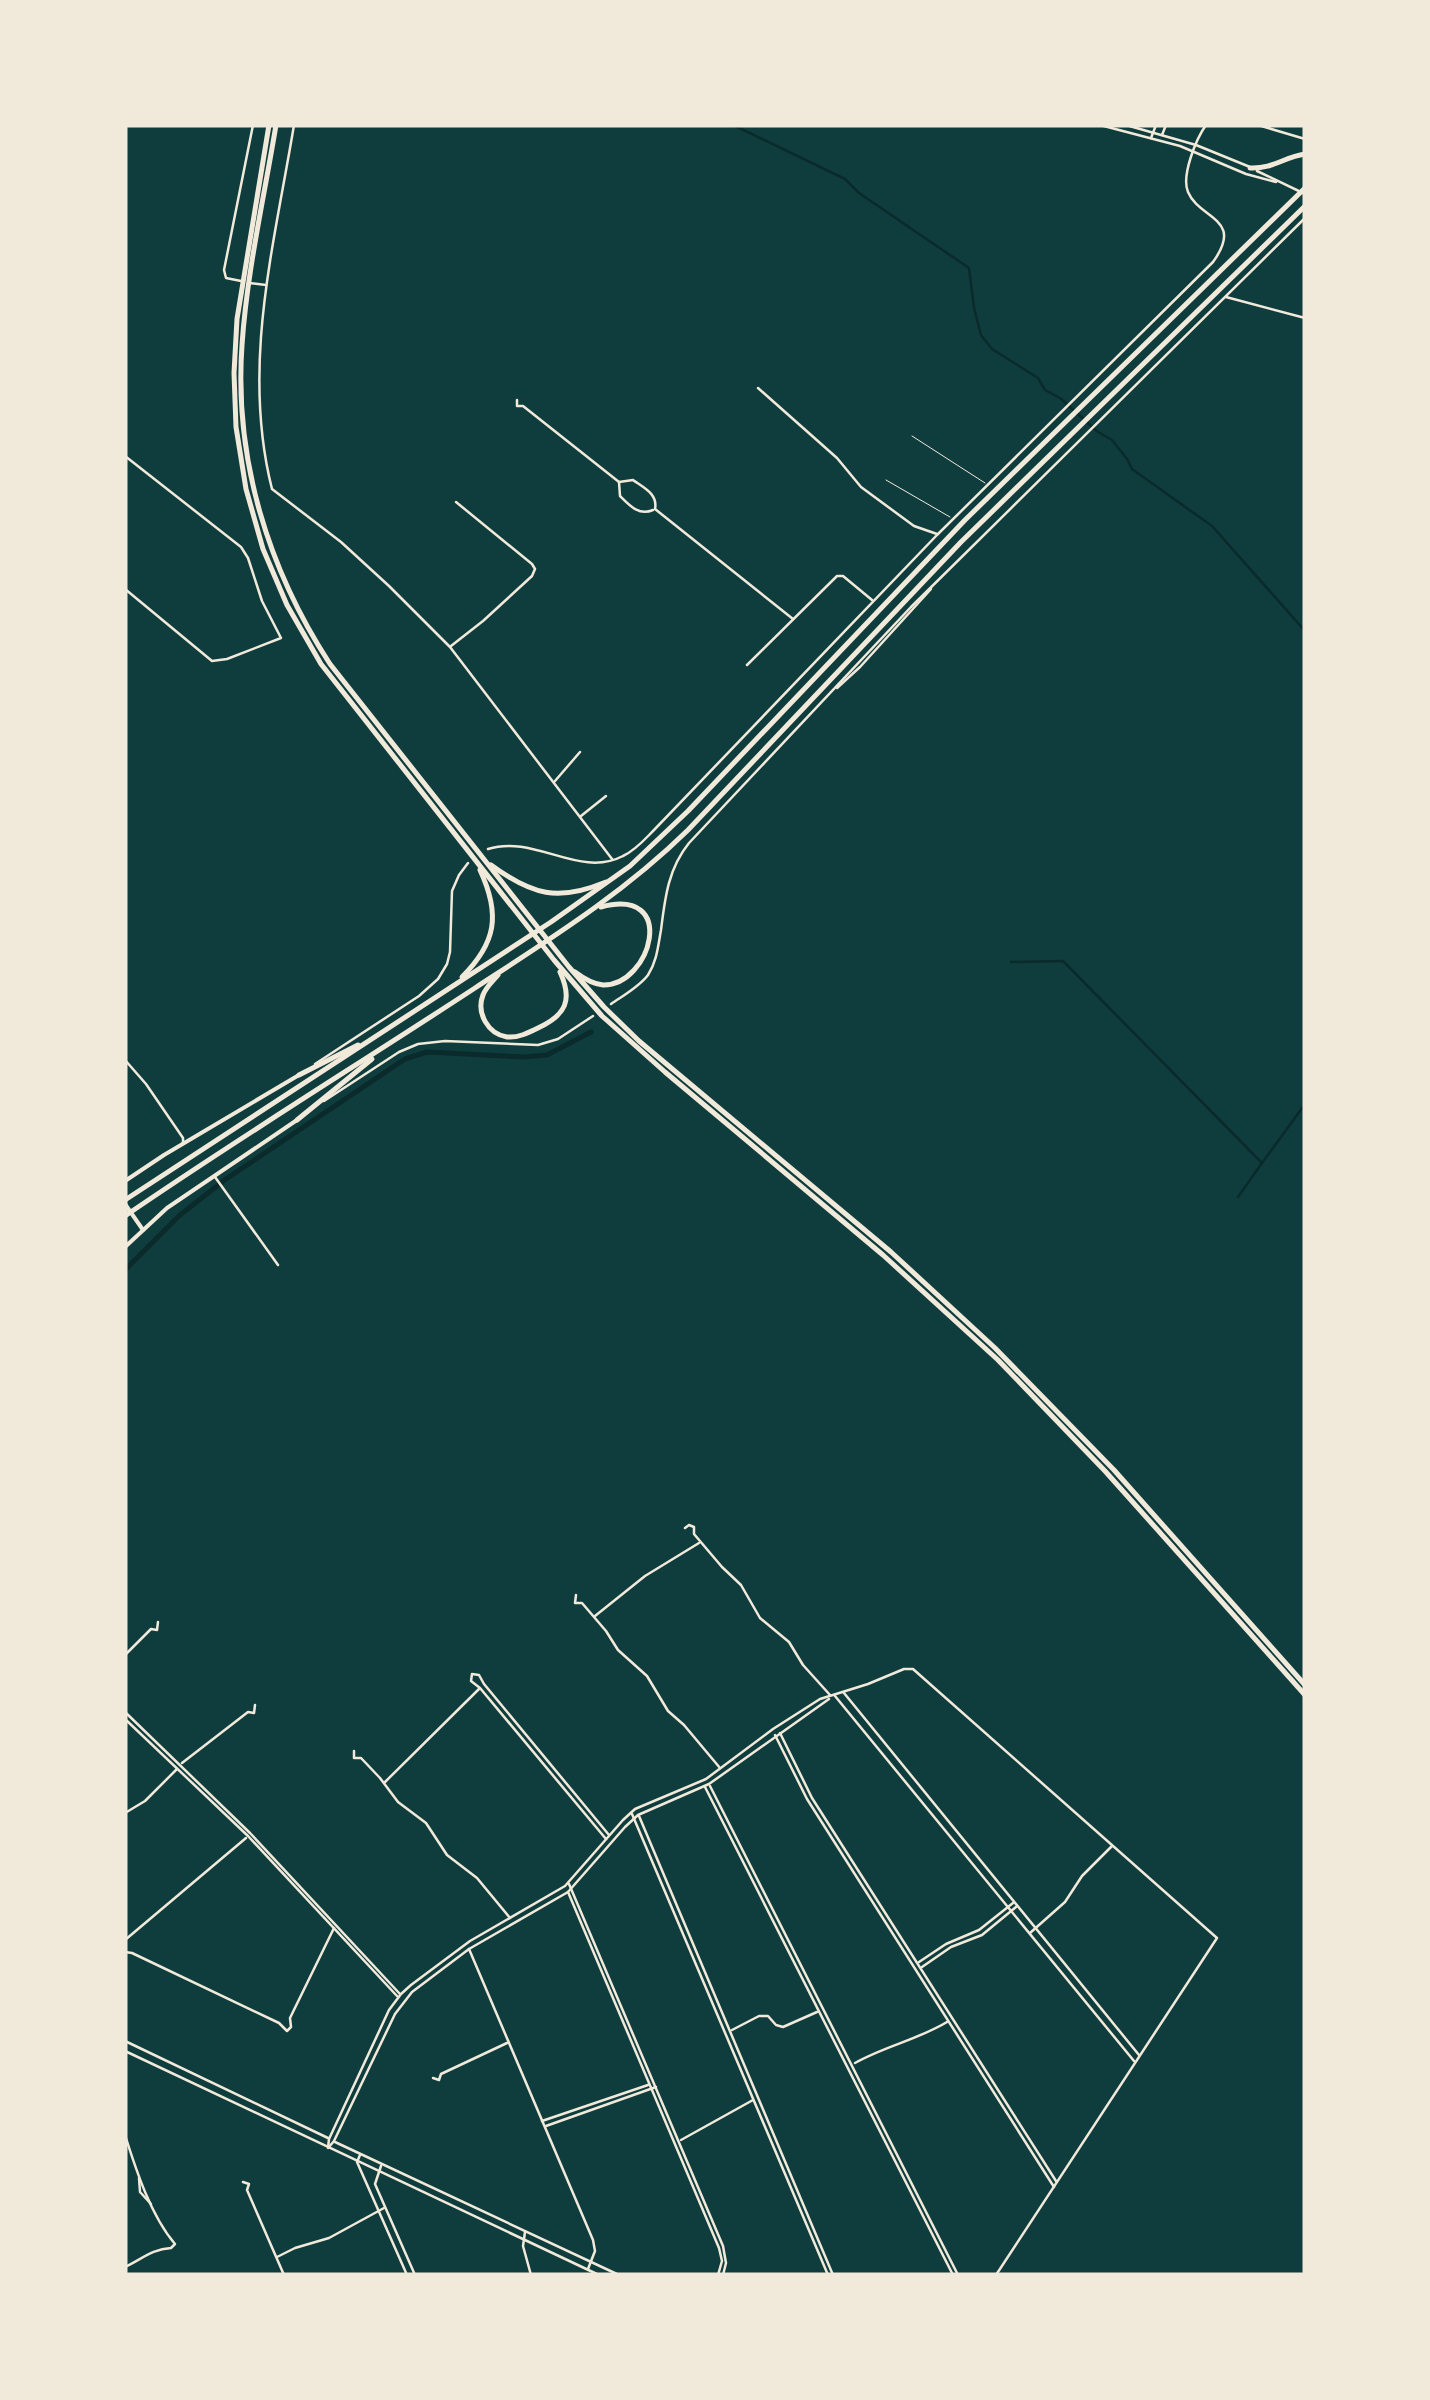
<svg xmlns="http://www.w3.org/2000/svg" width="1430" height="2400" font-family="'Golos Text',sans-serif">
<style>
.lines{fill:none;stroke-linecap:round;stroke-linejoin:round}
.stream{stroke:#0a2a2b;stroke-width:2.5}
.canal{stroke:#0a2a2b;stroke-width:5}
.service{stroke:#f1e9da;stroke-width:1}
.minor{stroke:#f1e9da;stroke-width:2.5}
.tertiary{stroke:#f1e9da;stroke-width:2.5}
.secondary{stroke:#f1e9da;stroke-width:4}
.motorway{stroke:#f1e9da;stroke-width:5}
</style>
<rect width="100%" height="100%" fill="#0f3d3e"/>
<g class="lines">
<g class="stream">
<path d="M733 125 845 179 859 193 969 268 974 308 981 335 992 349 1038 378 1045 390 1060 398 1098 432 1112 440 1127 459 1132 469 1212 526 1305 631"/>
<path d="M1011 962 1063 961 1262 1163 1238 1197"/>
<path d="M1262 1163 1305 1104"/>
</g>
<path class="canal" d="M125 1270 180 1215 226 1179 405 1059 427 1052 524 1057 547 1055 591 1032"/>
<g class="service">
<path d="M912 436 985 483"/>
<path d="M886 480 950 517"/>
</g>
<g class="minor">
<path d="M294 125C274 246 241 366 272 489L341 542 389 586 450 647 612 859"/>
<path d="M1162 135 1166 125"/>
<path d="M1151 138 1156 125"/>
<path d="M241 281 226 278 224 270 253 125"/>
<path d="M249 283 266 285"/>
<path d="M1226 297 1305 318"/>
<path d="M758 388 837 458 861 487 914 526 937 534"/>
<path d="M517 400V406H523L619 482 620 496C630 506 639 516 653 510"/>
<path d="M125 456 241 547 248 558 262 601 281 638 227 659 212 661 125 589"/>
<path d="M619 482 633 480C644 488 658 494 655 509L793 619"/>
<path d="M451 646 483 621 532 576 535 569 532 564 456 502"/>
<path d="M747 665 837 576H843L872 600"/>
<path d="M555 781 580 752"/>
<path d="M581 816 606 796"/>
<path d="M125 1060 146 1084 183 1138V1143"/>
<path d="M215 1177 278 1265"/>
<path d="M685 1528 689 1525 694 1527V1534L722 1567 741 1585 760 1618 789 1642 803 1665 830 1695"/>
<path d="M576 1595 575 1603H582L606 1631 618 1650 647 1676 668 1711 684 1725 720 1768"/>
<path d="M595 1616 645 1576 699 1543"/>
<path d="M125 1655 151 1629 157 1630 158 1622"/>
<path d="M844 1693 1139 2055"/>
<path d="M835 1696 1134 2061"/>
<path d="M125 1712 250 1833 400 1994"/>
<path d="M125 1719 248 1836 397 1996"/>
<path d="M780 1733 812 1798 1056 2181"/>
<path d="M775 1735 807 1799 1054 2187"/>
<path d="M354 1751V1758H361L380 1778 398 1802 426 1823 447 1855 477 1878 510 1918"/>
<path d="M182 1763 248 1712 254 1713 255 1705"/>
<path d="M385 1782 479 1689"/>
<path d="M710 1786 958 2275"/>
<path d="M705 1787 953 2275"/>
<path d="M125 1813 145 1801 177 1769"/>
<path d="M632 1814 828 2275"/>
<path d="M639 1816 833 2275"/>
<path d="M606 1839 480 1688 471 1681 472 1674 479 1675 484 1684 609 1835"/>
<path d="M569 1884 723 2246 726 2263 723 2275"/>
<path d="M568 1892 719 2248 722 2261 718 2275"/>
<path d="M1030 1933 1065 1902 1082 1876 1112 1846"/>
<path d="M125 1940 246 1838"/>
<path d="M469 1949 593 2240 595 2251 588 2269"/>
<path d="M125 1952 132 1953 279 2023 287 2031 291 2027 290 2018 334 1928"/>
<path d="M919 1962 946 1944 979 1930 1013 1903"/>
<path d="M922 1967 951 1947 982 1935 1016 1907"/>
<path d="M732 2030 759 2016H768L776 2025 783 2027 817 2012"/>
<path d="M125 2041 328 2138"/>
<path d="M125 2051 599 2275"/>
<path d="M855 2063C885 2046 917 2040 947 2022"/>
<path d="M433 2078 439 2080 441 2074 507 2043"/>
<path d="M542 2121 648 2085"/>
<path d="M546 2126 656 2087"/>
<path d="M125 2135C136 2170 151 2216 175 2244L171 2248C152 2249 142 2259 125 2267"/>
<path d="M681 2140 753 2100"/>
<path d="M335 2142 619 2275"/>
<path d="M329 2147 334 2141 395 2014 412 1992 469 1949 568 1892 625 1827 638 1815 709 1784 829 1699"/>
<path d="M328 2148 329 2139 389 2010 401 1994 411 1985 470 1941 565 1886 623 1820 635 1809 706 1779 773 1729 820 1699 868 1684 904 1669H913L1217 1938 996 2275"/>
<path d="M360 2155 357 2162 407 2275"/>
<path d="M381 2166 375 2184 415 2275"/>
<path d="M139 2178 140 2192 151 2204"/>
<path d="M243 2182 249 2184 247 2190 284 2275"/>
<path d="M525 2232 523 2246 531 2275"/>
<path d="M277 2257 295 2248 329 2238 384 2208"/>
</g>
<g class="tertiary">
<path d="M1100 125 1180 146 1246 174 1276 182"/>
<path d="M1126 125 1196 145 1250 167"/>
<path d="M1258 125 1305 139"/>
<path d="M1257 171 1305 194"/>
<path d="M837 688 860 667 931 589"/>
<path d="M488 849C535 834 579 879 623 856 636 850 645 839 654 830L937 535 1213 262C1245 218 1199 219 1188 192 1181 176 1196 139 1206 125"/>
<path d="M611 1004C624 995 639 987 648 975 657 961 658 946 661 930 665 898 668 869 689 843L911 607 1305 218"/>
<path d="M315 1064 419 996 438 979 447 964 450 952 452 891 459 875 468 863"/>
<path d="M324 1101 399 1052 418 1044 445 1041 538 1045 558 1039 593 1016"/>
</g>
<g class="secondary">
<path d="M125 1181 164 1155 299 1075"/>
<path d="M125 1204 143 1230"/>
<path d="M125 1247 167 1208 297 1120"/>
</g>
<g class="motorway">
<path d="M269 125 237 319 234 373 236 427 246 489 263 549 287 605 321 664 554 960 602 1016 665 1072 883 1255 998 1360 1105 1471 1305 1695"/>
<path d="M276 125C264 198 247 271 242 345 234 459 268 569 330 664L569 967 604 1007 639 1041 891 1252 995 1348 1114 1470 1305 1685"/>
<path d="M1250 168C1273 169 1284 157 1305 154"/>
<path d="M491 865C532 895 558 902 606 882"/>
<path d="M575 972C583 978 592 984 603 985 651 986 679 886 601 907"/>
<path d="M498 975C493 981 486 987 483 995 476 1013 488 1034 507 1037 518 1038 528 1033 538 1028 566 1015 573 1000 560 972"/>
<path d="M462 977C496 943 501 915 480 870"/>
<path d="M299 1075 358 1045"/>
<path d="M297 1120 372 1059"/>
<path d="M125 1200 551 922 630 866 688 811 965 520 1305 188"/>
<path d="M125 1216C240 1137 359 1064 475 988 550 939 624 893 688 830L961 542 1305 206"/>
</g>
</g>
<rect width="1430" height="2400" fill="none" stroke="#f1e9da" stroke-width="255"/>
</svg>
